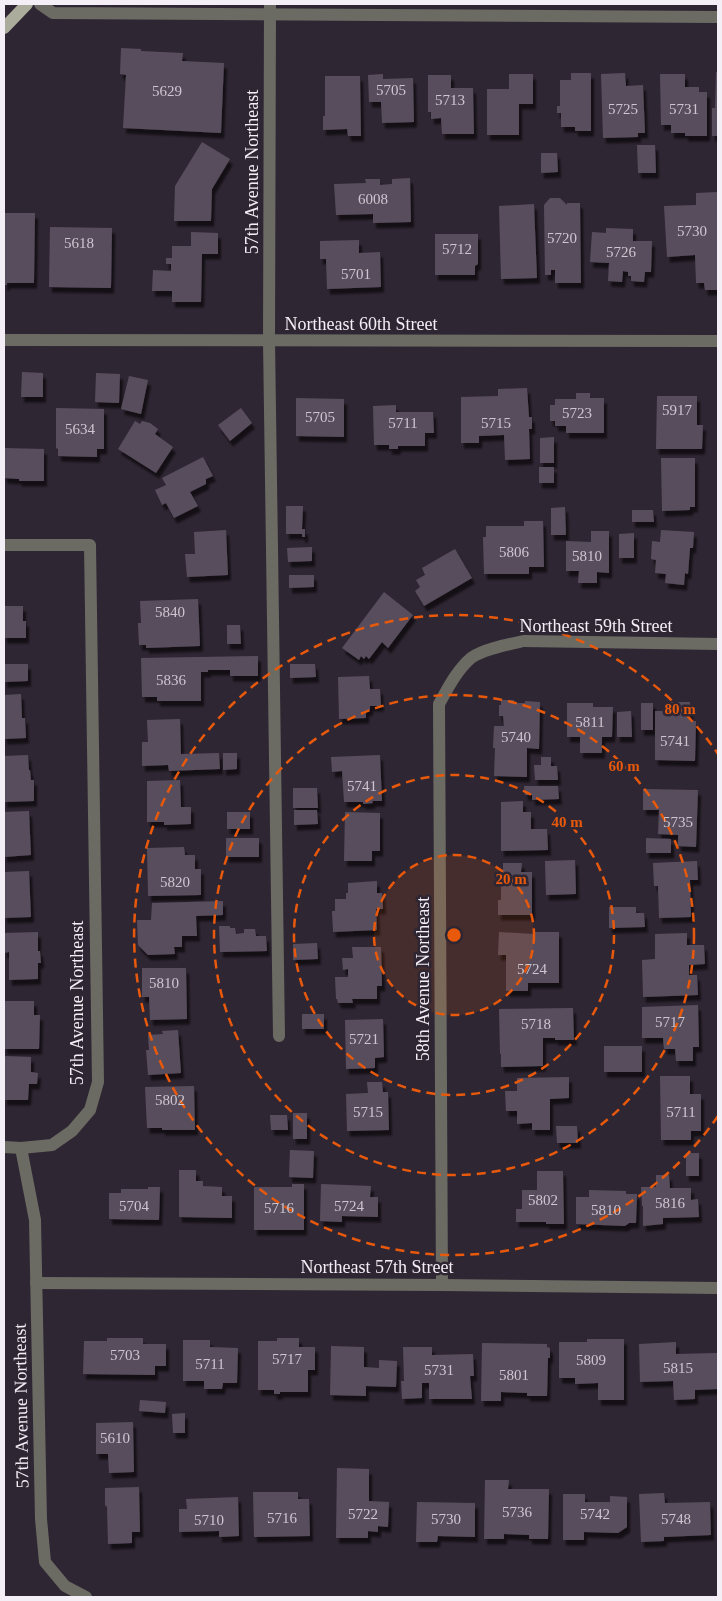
<svg xmlns="http://www.w3.org/2000/svg" width="722" height="1601" font-family="'Times New Roman',serif">
<style>
.building{fill:#584e5c;filter:url(#shadow)}
.lines{fill:none;stroke-linecap:round;stroke-linejoin:round}
.minor{stroke:#6b6b64;stroke-width:12}
.major{stroke:#acac9d;stroke-width:12}
.ring{fill:none;stroke:#e8590c;stroke-width:2.5;stroke-dasharray:9 6}
.labels{text-anchor:middle;dominant-baseline:central;stroke-width:5;stroke-linejoin:round;paint-order:stroke}
.number-label{font-size:15px;fill:#cdc6d0}
.street-label{font-size:18px;fill:#f4eef6;stroke:#2f2633}
.centre{fill:#e8590c;stroke:#2f2633;stroke-width:2.5}
.ring-label{font-size:15px;text-anchor:middle;font-weight:bold;fill:#e8590c;stroke:#2f2633;stroke-width:5;stroke-linejoin:round;paint-order:stroke}
</style>
<defs>
<filter id="shadow"><feDropShadow dx="3" dy="5.5" stdDeviation="1" flood-color="#0009"/></filter>
</defs>
<rect width="100%" height="100%" fill="#2f2633"/>
<g class="building">
<path d="M121 48 141 49V51L183 53 182 61 224 63 221 133 123 128 126 75 120 74Z"/>
<path d="M716 72H718V136H712V108H715Z"/>
<path d="M571 73H591V131H575V127H561V113H557V106H560V80H571Z"/>
<path d="M625 73 626 86 643 85 645 133H638V137L603 138 601 74Z"/>
<path d="M383 74V79L413 78 414 122 382 123 381 102H369L368 75Z"/>
<path d="M509 74H533V104H519V135H487V89H509Z"/>
<path d="M660 74H685V87H699V92H707V136H685V133H671V125H661Z"/>
<path d="M428 75H451V88H473L474 134H442L441 118 431 119V112H428Z"/>
<path d="M325 76H360L361 136H348L347 129 323 130V116H325Z"/>
<path d="M202 142 230 159 212 189 211 221H174L175 186Z"/>
<path d="M637 145H655L656 173H638Z"/>
<path d="M541 153H557L558 172 541 173Z"/>
<path d="M410 178 411 222 373 223V214L336 215 334 184 366 183 365 179H380V185L392 184V179Z"/>
<path d="M718 192V283H717V290H705L704 283H696L695 255 667 257 664 206 696 205V193Z"/>
<path d="M550 198H560L567 205V203H580L581 283H555V270H551V275H545L544 205Z"/>
<path d="M534 204 537 278 501 279 499 206Z"/>
<path d="M4 213H35L34 283H7V285H4Z"/>
<path d="M50 227 112 228 111 288 49 287Z"/>
<path d="M606 228 633 229V241H652L651 272H645L644 282 631 281V276H628V272L623 271 622 282 608 281 609 263 590 262 592 232 606 233Z"/>
<path d="M191 232 218 233V254H202L201 302H172V291H152L153 270 171 271V264H166V258H172V246H191Z"/>
<path d="M435 234H478V264L475 266V275H435Z"/>
<path d="M359 240V253L380 252 381 287 327 289 326 259H320V241Z"/>
<path d="M22 372 43 373V397H21Z"/>
<path d="M96 373 120 374 119 403 95 402Z"/>
<path d="M129 376 148 380 141 414 121 409Z"/>
<path d="M527 388 529 417H532V429H529L530 459 505 460 504 435 479 436V443H461V397L498 396V389Z"/>
<path d="M576 393H590V398H604V433H566V426H555V421H550V405H555V399H576Z"/>
<path d="M657 396H697V425H703L702 449H656Z"/>
<path d="M296 398 344 399V437L296 436Z"/>
<path d="M396 405V412H433L434 433H425V446H398V449H389V445H374L373 406Z"/>
<path d="M56 408 104 409V449H97V457L58 456V449L56 448Z"/>
<path d="M241 408 252 423 230 441 218 425Z"/>
<path d="M135 421 140 424 142 421 150 423 158 429 155 434 173 447 156 473 118 449Z"/>
<path d="M554 437V463H540V438Z"/>
<path d="M4 448 44 449V481H19V479L4 478Z"/>
<path d="M203 457 213 476 206 479V484L190 492 198 506 174 518 166 503 162 505 155 490 166 485 162 478Z"/>
<path d="M661 458H695V507H690V510L662 511Z"/>
<rect x="539" y="467" width="15" height="16"/>
<path d="M286 506H303L302 529H305V537H302V534H286Z"/>
<path d="M565 507 566 535H551V508Z"/>
<path d="M632 510H653L654 522H632Z"/>
<path d="M524 521H543L544 567H529V574H484L483 537H486V526H524Z"/>
<path d="M226 530 228 575 187 577 185 554H195L194 532Z"/>
<path d="M661 530 694 532 693 548H690L688 574 685 573 684 585 665 583 666 574 655 573 656 560 651 559 652 541 660 542Z"/>
<path d="M591 531H609V573L597 572V583H578L579 571H566V541L591 542Z"/>
<path d="M634 533V558H619V534Z"/>
<path d="M312 547V561L288 562 287 548Z"/>
<path d="M455 549 472 578 424 606 415 591 420 587 416 580 425 575 422 568Z"/>
<path d="M289 575H314V587L289 588Z"/>
<path d="M384 592 413 615 388 648 382 642 369 659 366 656 364 659 361 656 359 660 342 648Z"/>
<path d="M198 599 200 646 146 648V645H139L138 623H141L140 601Z"/>
<path d="M4 606H23V621H26V638H4Z"/>
<path d="M227 625H240L241 644H227Z"/>
<path d="M258 656V676H230V670H208V672H201V701H157V697H142L141 658Z"/>
<path d="M4 664H28V681L4 682Z"/>
<path d="M290 664H315L316 677 290 678Z"/>
<path d="M369 676 370 689H380L381 706H370V710L366 711V718L339 719 338 677Z"/>
<path d="M21 694 22 718H25L26 738 4 739V695Z"/>
<path d="M501 700H514V703H525V701L540 702 539 749 527 748V777L494 776 495 748H493L494 726H504L503 716H499V705H501Z"/>
<path d="M668 702H690V721H696L695 761 655 760V711H668Z"/>
<path d="M567 703H593V707H613L612 737H602V753H580V737H567Z"/>
<rect x="641" y="703" width="12" height="27"/>
<path d="M631 711 632 737H617V712Z"/>
<path d="M180 719 181 754 219 753 220 769 169 771 168 765 142 766V742H148L147 720Z"/>
<path d="M223 753H237V769L223 770Z"/>
<path d="M28 755 29 770H30L31 780H34V801L4 802V756Z"/>
<path d="M380 755 382 801H372L373 803 363 804V802H344L342 771 332 772 331 757Z"/>
<path d="M541 757H551V766H557L558 780H535L534 765H541Z"/>
<path d="M180 780 181 807H191V824L164 825V822H147V781Z"/>
<path d="M524 786H558L559 799 532 800V795H525Z"/>
<path d="M293 788H317L318 808H293Z"/>
<path d="M643 789 698 790 696 847 678 846V835L658 834 659 810H643Z"/>
<path d="M523 801V812H531V829H547L548 850 501 851V802Z"/>
<path d="M294 810H317L318 824 294 825Z"/>
<path d="M29 811 31 855 4 857V812Z"/>
<rect x="227" y="812" width="23" height="17"/>
<path d="M345 812 380 813V851H372V861H344Z"/>
<rect x="226" y="838" width="33" height="19"/>
<path d="M646 838 671 839V853H646Z"/>
<path d="M184 847 185 855H195V869H201V895L148 896 147 848Z"/>
<path d="M575 860 576 894 546 895 545 861Z"/>
<path d="M697 861 698 880H690L691 917 659 918 658 886H654L653 863Z"/>
<path d="M503 863H522L521 872H532V915H498V900H501V877H503Z"/>
<path d="M29 871 31 917 4 918V872Z"/>
<path d="M377 881V893H382L383 909H376L377 930 333 932 332 911H335V899H346V893H348V883Z"/>
<path d="M223 901V915L196 916 197 936H182V947H174L175 954 148 955 138 945 137 920H151L152 903Z"/>
<path d="M609 907H636V913H644L645 927 609 928Z"/>
<path d="M219 926H230V928H235L236 934 244 933V929H255L256 936H266L267 951 220 952Z"/>
<path d="M38 932V951H40L41 963H38V979L9 980V952L4 953V933Z"/>
<path d="M499 932 534 934V932H559V983H528V991H506V955H498Z"/>
<path d="M687 933V945H704L705 964 689 965V975H697L698 995 643 997 642 960 655 959V934Z"/>
<path d="M317 943 318 959 293 960V944Z"/>
<path d="M352 947H381L382 986H377V999H352L353 1003H338L337 999H336L335 977H348V969L343 970 342 958H353Z"/>
<path d="M142 968H186L187 1019 150 1020 149 997H142Z"/>
<path d="M5 1001H34V1015H40L39 1049H4Z"/>
<path d="M698 1005 699 1047H693V1061H676L675 1049H664L663 1038H642V1007Z"/>
<path d="M573 1008 574 1040H555V1038H543V1066L501 1067V1054H500L499 1009Z"/>
<rect x="302" y="1014" width="22" height="15"/>
<path d="M383 1019 384 1057 375 1058V1068L346 1069 345 1020Z"/>
<path d="M178 1030 181 1073 148 1075 146 1050H149L148 1035 163 1034 162 1031Z"/>
<rect x="604" y="1046" width="38" height="26"/>
<path d="M4 1056 31 1057V1072L38 1073 37 1084H29L28 1100H4Z"/>
<path d="M660 1076H690V1094H701V1131H691V1140H661Z"/>
<path d="M569 1077V1098L550 1099V1130H532V1123L517 1124V1111H506L505 1091H517V1078Z"/>
<path d="M367 1082H382L383 1092H388L389 1130 347 1131 346 1094 368 1093Z"/>
<path d="M194 1086 195 1130H162V1128H147L145 1087Z"/>
<rect x="293" y="1113" width="14" height="26"/>
<path d="M270 1115H287L288 1130H271Z"/>
<path d="M556 1126H577L578 1143H557Z"/>
<path d="M290 1150 314 1151 313 1178 289 1177Z"/>
<rect x="686" y="1153" width="13" height="23"/>
<path d="M179 1170H196V1181H203V1186L222 1187V1196H232V1218L179 1217Z"/>
<path d="M537 1171H563L564 1224H546V1222H516V1209H522V1190H537Z"/>
<path d="M656 1175H669L670 1188H691V1200L698 1199 699 1217 663 1218V1224L643 1226V1206H642L641 1187H656Z"/>
<path d="M292 1184H304V1230H254V1187H292Z"/>
<path d="M321 1184 371 1186 370 1197H378V1217L342 1216V1222L320 1221Z"/>
<path d="M148 1187H160L159 1220 109 1219V1193H121V1189H148Z"/>
<path d="M589 1190 626 1191V1194H637L636 1223H629L625 1226 576 1224V1197H589Z"/>
<path d="M107 1338H143V1344H166V1366H155V1375L83 1374 84 1341H107Z"/>
<path d="M277 1338H299V1347H315V1370H308V1392H280V1394H274V1390H258V1341H277Z"/>
<path d="M587 1339H624V1400H598V1383L575 1384V1378H559V1342H587Z"/>
<path d="M183 1340H210V1347L238 1348 237 1383H223L222 1389H204V1381H183Z"/>
<path d="M676 1342V1354L717 1353 718 1389 695 1390V1399L674 1400 673 1381 640 1382 639 1344Z"/>
<path d="M482 1343 547 1344V1347L550 1348V1358H548L547 1396H527V1393L501 1392V1401H481Z"/>
<path d="M331 1346 364 1347V1367L379 1368V1360L397 1361 396 1387 366 1386V1396L330 1395Z"/>
<path d="M403 1347H432V1355L473 1354 474 1376H470L472 1399H429V1383H422V1398L402 1399 401 1381H404Z"/>
<path d="M140 1400 166 1402 165 1413 139 1411Z"/>
<path d="M185 1413V1433H173L172 1414Z"/>
<path d="M133 1422 134 1472 109 1473 108 1454H96V1423Z"/>
<path d="M337 1468 369 1469V1501L389 1502 388 1527 378 1526V1532L368 1531V1538H336Z"/>
<path d="M485 1480H509L508 1489H549L548 1539H529V1535L504 1534V1539H484Z"/>
<path d="M139 1487 140 1532H132V1543L108 1544 107 1507 105 1505V1488Z"/>
<path d="M253 1492H298V1499H309L310 1536 254 1537Z"/>
<path d="M664 1493 665 1503 710 1502 711 1535 664 1537V1541L641 1542 639 1494Z"/>
<path d="M563 1494H585V1502H610V1496L627 1497V1527L618 1533 584 1532V1540H563Z"/>
<path d="M238 1497 239 1536 219 1537V1531L179 1532V1509H187L186 1499Z"/>
<path d="M417 1502 475 1503V1537L438 1536 437 1542H416Z"/>
</g>
<g class="lines">
<g class="minor">
<path d="M40 4 53 13 718 17"/>
<path d="M270 4 269 341 279 1036"/>
<path d="M4 340 718 341"/>
<path d="M4 545H90L98 1082 90 1110 72 1131 52 1145 21 1148 4 1147"/>
<path d="M21 1148 35 1220 41 1519 45 1562 65 1586 86 1597"/>
<path d="M36 1283 442 1285 718 1288"/>
<path d="M442 1285 439 704C448 688 457 670 471 658 483 649 510 644 524 641L718 644"/>
</g>
<path class="major" d="M4 28 27 4"/>
</g>
<circle cx="454" cy="935" r="80" fill="#e8590c" fill-opacity=".12"/>
<g class="ring">
<circle cx="454" cy="935" r="80"/>
<circle cx="454" cy="935" r="160"/>
<circle cx="454" cy="935" r="240"/>
<path d="M718 1116A320 320 0 1 1 718 754"/>
</g>
<g class="labels">
<g class="number-label">
<text x="391" y="90">5705</text>
<text x="167" y="91">5629</text>
<text x="450" y="100">5713</text>
<text x="623" y="109">5725</text>
<text x="684" y="109">5731</text>
<text x="373" y="199">6008</text>
<text x="692" y="231">5730</text>
<text x="562" y="238">5720</text>
<text x="79" y="243">5618</text>
<text x="457" y="249">5712</text>
<text x="621" y="252">5726</text>
<text x="356" y="274">5701</text>
<text x="677" y="410">5917</text>
<text x="577" y="413">5723</text>
<text x="320" y="417">5705</text>
<text x="403" y="423">5711</text>
<text x="496" y="423">5715</text>
<text x="80" y="429">5634</text>
<text x="514" y="552">5806</text>
<text x="587" y="556">5810</text>
<text x="170" y="612">5840</text>
<text x="171" y="680">5836</text>
<text x="590" y="722">5811</text>
<text x="516" y="737">5740</text>
<text x="675" y="741">5741</text>
<text x="362" y="786">5741</text>
<text x="678" y="822">5735</text>
<text x="175" y="882">5820</text>
<text x="532" y="969">5724</text>
<text x="164" y="983">5810</text>
<text x="670" y="1022">5717</text>
<text x="536" y="1024">5718</text>
<text x="364" y="1039">5721</text>
<text x="170" y="1100">5802</text>
<text x="368" y="1112">5715</text>
<text x="681" y="1112">5711</text>
<text x="543" y="1200">5802</text>
<text x="670" y="1203">5816</text>
<text x="134" y="1206">5704</text>
<text x="349" y="1206">5724</text>
<text x="279" y="1208">5716</text>
<text x="606" y="1210">5810</text>
<text x="125" y="1355">5703</text>
<text x="287" y="1359">5717</text>
<text x="591" y="1360">5809</text>
<text x="210" y="1364">5711</text>
<text x="678" y="1368">5815</text>
<text x="439" y="1370">5731</text>
<text x="514" y="1375">5801</text>
<text x="115" y="1438">5610</text>
<text x="517" y="1512">5736</text>
<text x="363" y="1514">5722</text>
<text x="595" y="1514">5742</text>
<text x="282" y="1518">5716</text>
<text x="446" y="1519">5730</text>
<text x="676" y="1519">5748</text>
<text x="209" y="1520">5710</text>
</g>
<g class="street-label">
<text transform="translate(252 172) rotate(-90)">57th Avenue Northeast</text>
<text x="361" y="324">Northeast 60th Street</text>
<text x="596" y="626">Northeast 59th Street</text>
<text transform="translate(423 979) rotate(-90)">58th Avenue Northeast</text>
<text transform="translate(77 1003) rotate(-90)">57th Avenue Northeast</text>
<text x="377" y="1267">Northeast 57th Street</text>
<text transform="translate(21 1406) rotate(-91)">57th Avenue Northeast</text>
</g>
</g>
<circle cx="454" cy="935" r="8" class="centre"/>
<g class="ring-label">
<text x="680" y="714">80 m</text>
<text x="624" y="771">60 m</text>
<text x="567" y="827">40 m</text>
<text x="511" y="884">20 m</text>
</g>
<rect width="722" height="1601" fill="none" stroke="#f4eef6" stroke-width="10"/>
</svg>
